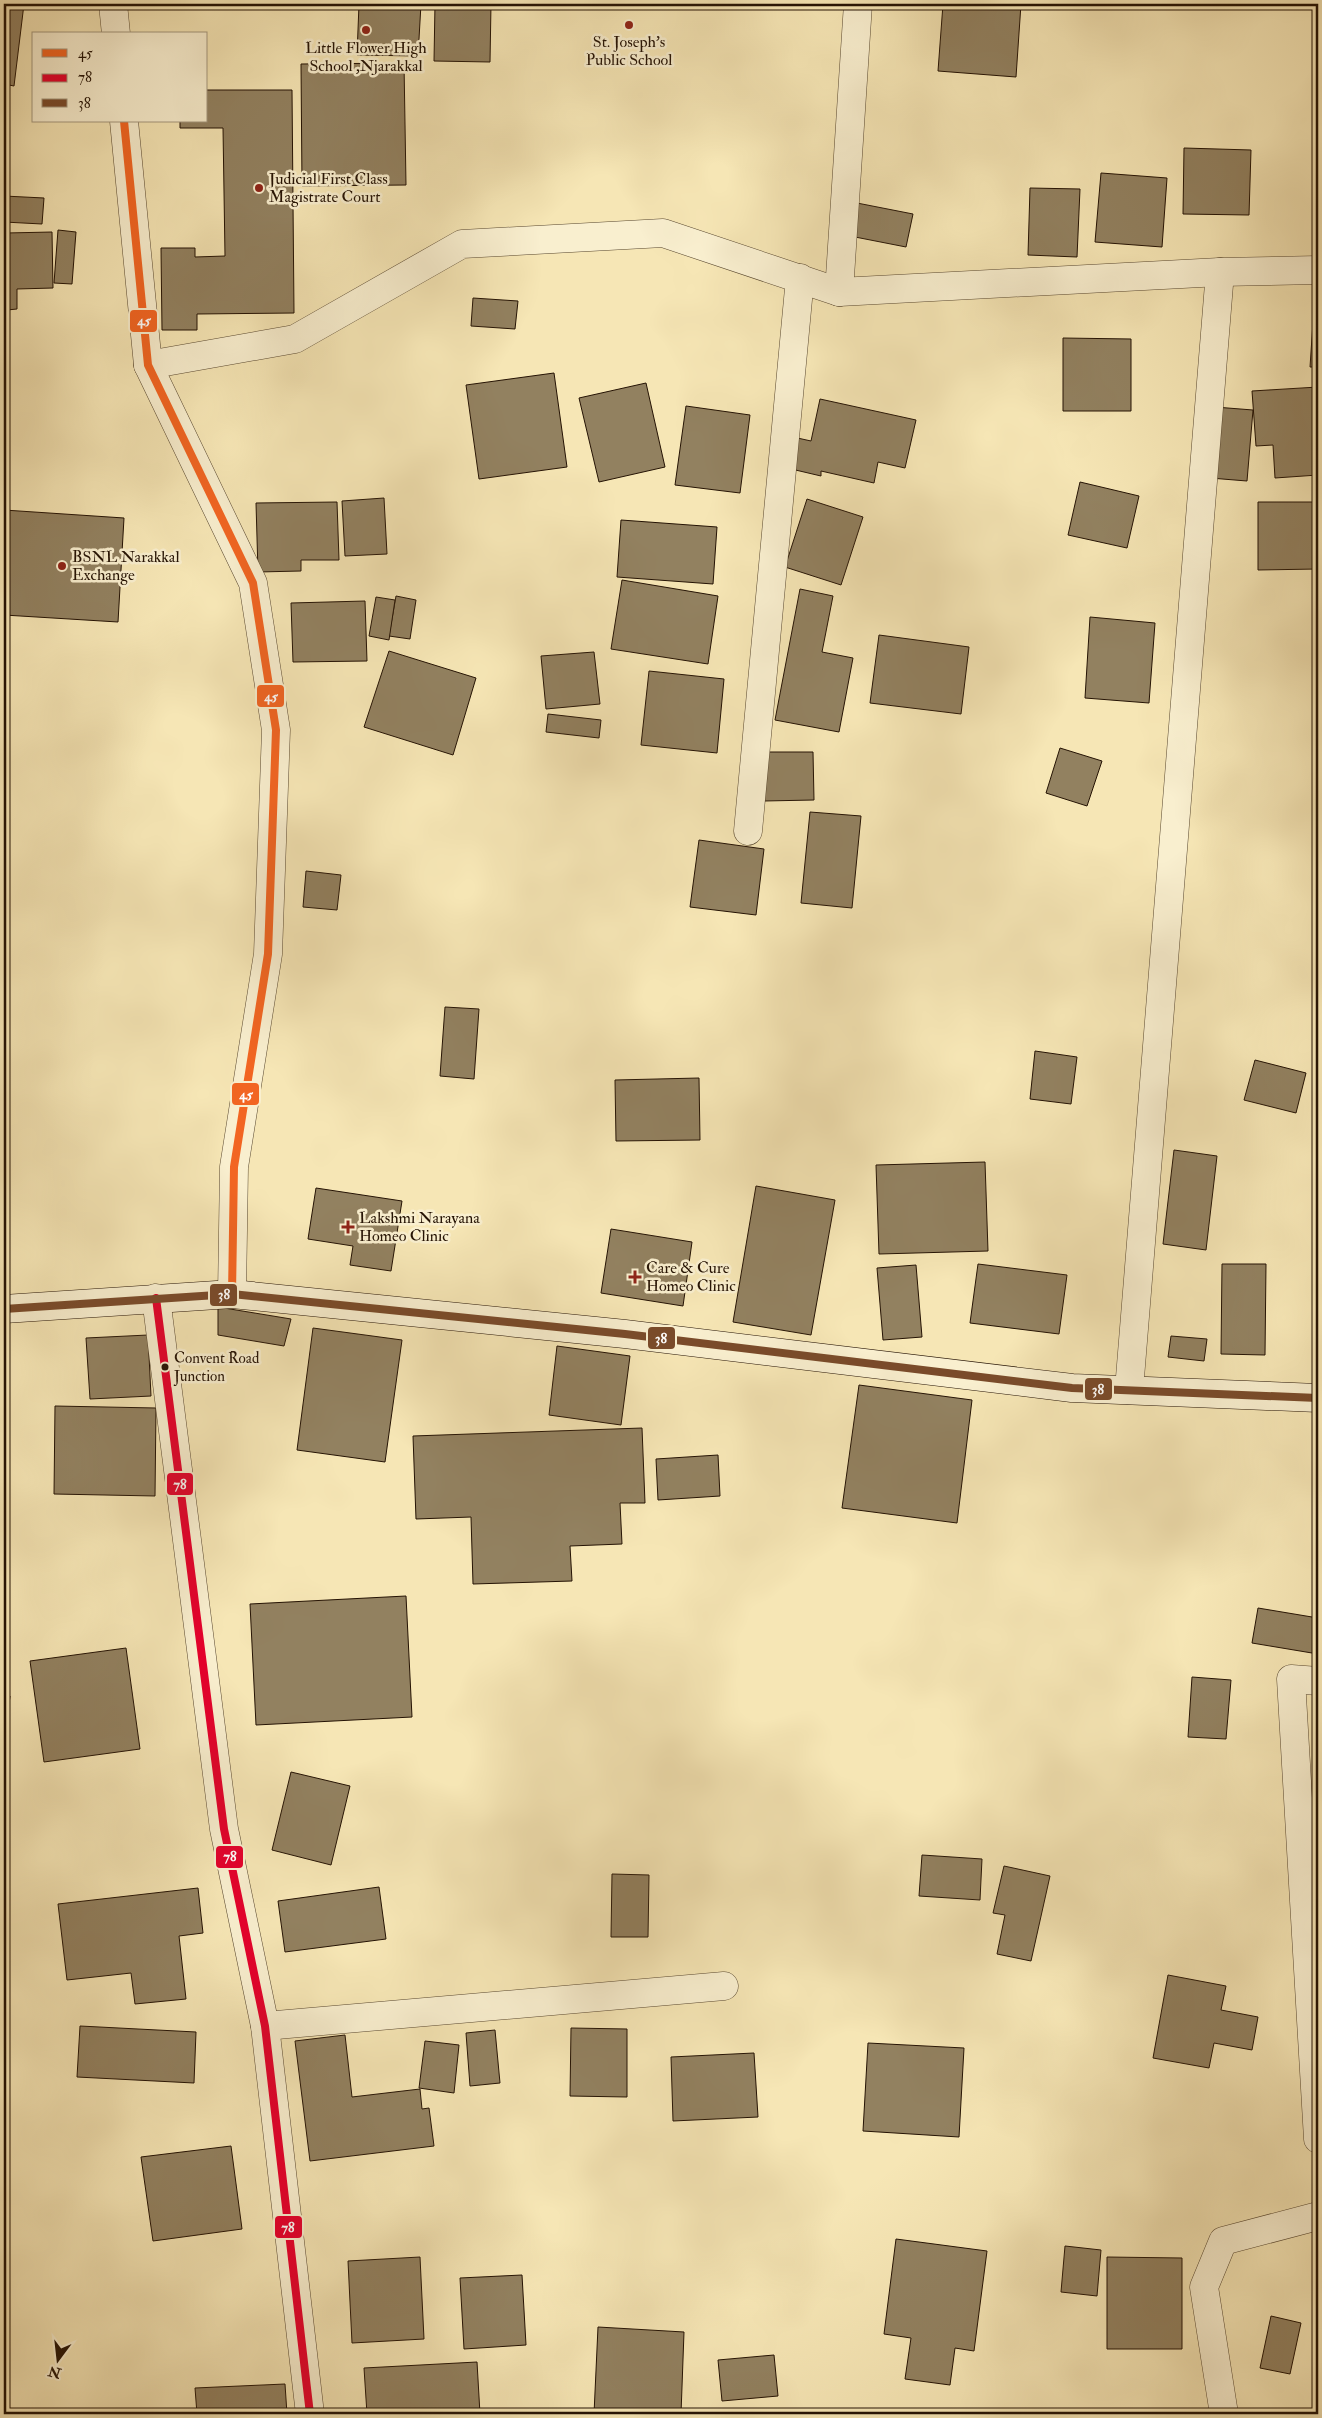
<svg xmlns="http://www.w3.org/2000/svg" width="1322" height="2418" font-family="'IM FELL Double Pica',serif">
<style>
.building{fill:#928160;stroke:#251304}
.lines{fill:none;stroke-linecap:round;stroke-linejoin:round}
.street-casing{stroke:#594830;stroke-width:29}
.secondary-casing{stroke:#251304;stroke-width:29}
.street{stroke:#f9efcf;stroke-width:28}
.secondary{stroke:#f9efcf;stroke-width:28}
.bus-1-casing{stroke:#f9efcf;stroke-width:11}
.bus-2-casing{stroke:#f9efcf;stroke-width:11}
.bus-3-casing{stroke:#f9efcf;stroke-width:11}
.bus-1{stroke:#f26522;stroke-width:8}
.bus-2{stroke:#e4002b;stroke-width:8}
.bus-3{stroke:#7a4b2a;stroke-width:8}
.poi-dot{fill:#8f2418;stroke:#f9efcf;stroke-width:2}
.bus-dot{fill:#251304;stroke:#f9efcf;stroke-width:2}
.labels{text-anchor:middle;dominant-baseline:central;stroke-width:5;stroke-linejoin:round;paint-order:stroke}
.bus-label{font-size:15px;fill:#251304;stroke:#f9efcf;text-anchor:start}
.poi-label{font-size:16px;fill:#251304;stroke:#f9efcf;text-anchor:start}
.line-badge{stroke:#f9efcf;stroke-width:2}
.badge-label{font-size:14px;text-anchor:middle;font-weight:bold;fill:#fff}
</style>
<rect width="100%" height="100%" fill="#f6e6b5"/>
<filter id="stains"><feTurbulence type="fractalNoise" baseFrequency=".004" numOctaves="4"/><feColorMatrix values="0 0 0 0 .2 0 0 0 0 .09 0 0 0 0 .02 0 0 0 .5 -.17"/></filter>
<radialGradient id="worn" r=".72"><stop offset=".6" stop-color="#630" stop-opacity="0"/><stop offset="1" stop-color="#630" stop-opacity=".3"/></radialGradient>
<g class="building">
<path d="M4 4H24L14 86 4 84Z"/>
<path d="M359 4H421L418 56 357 55Z"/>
<path d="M435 4H491L490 62 434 61Z"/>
<path d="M943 4H1021L1016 77 938 71Z"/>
<path d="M404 63 406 185 302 186 301 64Z"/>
<path d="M206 90H292L294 313 197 314V330H162L161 248H195V257L225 256 223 128H180V121H206Z"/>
<path d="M1184 148 1251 150 1249 215 1183 214Z"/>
<path d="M1101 173 1167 178 1162 247 1095 242Z"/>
<path d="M1030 188 1080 189 1077 257 1028 255Z"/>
<path d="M4 196 44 198 42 224 4 222Z"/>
<path d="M857 203 913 214 906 247 850 236Z"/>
<path d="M58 230 76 232 72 284 54 283Z"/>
<path d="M52 232 53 288 17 289V309L7 310 6 233Z"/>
<path d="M473 298 518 301 515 329 471 326Z"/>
<path d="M1314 307H1318V367H1310Z"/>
<path d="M1063 338 1131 339V411H1063Z"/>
<path d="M554 373 567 467 479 479 466 385Z"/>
<path d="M646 383 665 467 599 482 579 398Z"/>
<path d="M1318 387V475L1275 478 1273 445 1256 446 1252 391Z"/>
<path d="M820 399 916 420 905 468 878 462 874 483 821 471V476L787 468 793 437 811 441Z"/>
<path d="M686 406 750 415 740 493 675 485Z"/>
<path d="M1215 407 1253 410 1247 481 1210 478Z"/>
<path d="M1080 482 1139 496 1127 548 1068 535Z"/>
<path d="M384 498 387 554 345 556 342 501Z"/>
<path d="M807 499 863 517 841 585 785 567Z"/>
<path d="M337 502 339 560H301V571L258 572 256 503Z"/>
<path d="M1258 502H1318V569L1258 570Z"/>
<path d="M4 510 124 518 118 622 4 615Z"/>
<path d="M621 520 717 527 713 584 617 577Z"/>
<path d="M622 580 718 596 708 664 611 649Z"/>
<path d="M800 589 833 596 822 652 853 658 839 732 775 720Z"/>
<path d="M396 596 416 600 410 639 389 636Z"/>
<path d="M376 597 395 600 389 640 369 636Z"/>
<path d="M365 601 367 661 293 662 291 603Z"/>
<path d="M1090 617 1155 623 1149 703 1085 698Z"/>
<path d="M879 635 969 647 961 714 870 703Z"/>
<path d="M389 651 476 678 453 755 364 727Z"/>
<path d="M594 652 600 704 546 709 541 656Z"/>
<path d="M649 671 724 679 717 753 641 745Z"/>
<path d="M548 714 601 720 599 738 546 732Z"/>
<path d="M1060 748 1102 761 1087 806 1046 793Z"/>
<path d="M764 752H813L814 800 764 801Z"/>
<path d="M810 812 861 816 852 908 801 903Z"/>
<path d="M699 840 764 849 756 915 690 907Z"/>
<path d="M306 871 341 875 337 910 303 907Z"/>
<path d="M445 1007 479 1009 474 1079 440 1076Z"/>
<path d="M1035 1051 1077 1057 1071 1104 1030 1099Z"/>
<path d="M1255 1060 1306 1073 1296 1113 1244 1100Z"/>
<path d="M699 1078 700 1140 616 1141 615 1080Z"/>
<path d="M1174 1150 1217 1156 1206 1250 1163 1244Z"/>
<path d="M985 1162 988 1251 879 1254 876 1165Z"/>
<path d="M756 1186 835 1200 811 1335 733 1322Z"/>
<path d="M316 1188 402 1201 391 1271 350 1265 353 1246 308 1239Z"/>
<path d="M611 1229 692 1242 683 1306 601 1293Z"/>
<path d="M978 1264 1067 1275 1059 1334 970 1323Z"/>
<path d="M1222 1264H1266L1265 1355 1221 1354Z"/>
<path d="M916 1265 922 1337 883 1340 877 1268Z"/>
<path d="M218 1307 291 1319 284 1346 218 1335Z"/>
<path d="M313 1328 402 1340 385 1462 297 1450Z"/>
<path d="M148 1335 151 1396 90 1399 86 1338Z"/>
<path d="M1171 1336 1207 1339 1204 1361 1168 1357Z"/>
<path d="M557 1346 630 1356 621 1425 549 1415Z"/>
<path d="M859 1385 972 1400 957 1523 842 1508Z"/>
<path d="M55 1406 156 1408 155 1496 54 1494Z"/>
<path d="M642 1428 645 1503H620L622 1544 570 1546 572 1581 473 1584 471 1517 416 1519 413 1436Z"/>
<path d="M718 1455 720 1496 658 1500 656 1459Z"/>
<path d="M406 1596 412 1717 256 1725 250 1604Z"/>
<path d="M1258 1608 1318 1618V1654L1252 1643Z"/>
<path d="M126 1648 140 1749 44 1762 30 1661Z"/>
<path d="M1192 1677 1231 1680 1226 1739 1188 1737Z"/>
<path d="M4 1695 10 1696 4 1744Z"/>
<path d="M291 1772 350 1786 331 1865 272 1850Z"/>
<path d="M922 1855 982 1859 980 1900 919 1896Z"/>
<path d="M1004 1866 1050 1876 1031 1961 997 1954 1005 1915 993 1913Z"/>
<path d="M612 1874 649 1875 648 1937H611Z"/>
<path d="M379 1887 386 1939 285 1952 278 1901Z"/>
<path d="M198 1888 203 1933 179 1936 186 1999 135 2004 131 1973 67 1980 58 1904Z"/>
<path d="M1168 1975 1226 1986 1221 2010 1258 2017 1252 2050 1214 2043 1209 2068 1153 2058Z"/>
<path d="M80 2026 196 2032 194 2083 77 2077Z"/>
<path d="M571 2028 627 2029V2097L570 2096Z"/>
<path d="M495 2030 500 2083 470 2086 466 2033Z"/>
<path d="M345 2035 352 2097 420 2089 422 2109 429 2108 434 2146 310 2161 295 2041Z"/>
<path d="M425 2041 459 2045 454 2093 419 2088Z"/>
<path d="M868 2043 964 2048 959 2137 863 2131Z"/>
<path d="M754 2053 758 2117 673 2121 671 2057Z"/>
<path d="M231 2146 242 2229 153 2241 141 2157Z"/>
<path d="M896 2239 987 2251 974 2351 955 2348 950 2385 905 2379 911 2338 884 2334Z"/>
<path d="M1065 2246 1101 2250 1097 2296 1061 2292Z"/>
<path d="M420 2257 424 2339 352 2343 348 2261Z"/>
<path d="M1107 2257 1182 2258V2349H1107Z"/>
<path d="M522 2275 526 2345 464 2349 460 2278Z"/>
<path d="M1271 2316 1301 2323 1290 2374 1260 2368Z"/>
<path d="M598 2327 684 2332 681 2414H594Z"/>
<path d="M774 2355 778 2396 722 2401 718 2360Z"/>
<path d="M477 2362 480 2414H367L364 2368Z"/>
<path d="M285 2384 287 2414H197L195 2388Z"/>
</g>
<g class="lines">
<defs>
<g id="street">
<path d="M113 4 116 34"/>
<path d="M124 121 148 365 253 583 276 730 268 954 234 1167 232 1294"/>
<path d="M839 292 858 4"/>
<path d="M148 365 295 339 462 244 663 233 839 292 1220 272 1318 270"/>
<path d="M748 831 800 278"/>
<path d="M156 1298 224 1829 265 2026 310 2414"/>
<path d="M1129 1390 1220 272"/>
<path d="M1318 1681 1291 1679 1318 2139"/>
<path d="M265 2026 724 1986"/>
<path d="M1224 2414 1204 2287 1223 2241 1318 2216"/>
</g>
<path id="secondary" d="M4 1309 232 1294 625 1334 1072 1388 1318 1398"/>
</defs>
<use href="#street" class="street-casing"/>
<use href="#secondary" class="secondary-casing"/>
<use href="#street" class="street"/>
<use href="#secondary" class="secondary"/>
<defs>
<path id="bus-1" d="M124 121 148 365 253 583 276 730 268 954 234 1167 232 1294"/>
<path id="bus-2" d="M156 1298 224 1829 265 2026 310 2414"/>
<path id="bus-3" d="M4 1309 232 1294 625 1334 1072 1388 1318 1398"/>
</defs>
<use href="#bus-1" class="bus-1-casing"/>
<use href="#bus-2" class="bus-2-casing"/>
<use href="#bus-3" class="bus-3-casing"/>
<use href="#bus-1" class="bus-1"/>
<use href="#bus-2" class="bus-2"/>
<use href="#bus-3" class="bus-3"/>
</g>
<g class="poi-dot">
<circle cx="629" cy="25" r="5"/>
<circle cx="366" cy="30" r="5"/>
<circle cx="259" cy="188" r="5"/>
<circle cx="62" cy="566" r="5"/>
<path d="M345.5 1219.5h5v5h5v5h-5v5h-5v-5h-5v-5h5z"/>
<path d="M632.5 1269.5h5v5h5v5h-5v5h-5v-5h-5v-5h5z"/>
</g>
<circle class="bus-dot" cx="165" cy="1367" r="4.5"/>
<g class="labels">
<g class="bus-label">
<text x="174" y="1358">Convent Road<tspan x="174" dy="18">Junction</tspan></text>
</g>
<g class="poi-label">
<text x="629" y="42" text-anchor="middle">St. Joseph's<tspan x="629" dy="18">Public School</tspan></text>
<text x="366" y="48" text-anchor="middle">Little Flower High<tspan x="366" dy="18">School ,Njarakkal</tspan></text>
<text x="269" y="179">Judicial First Class<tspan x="269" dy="18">Magistrate Court</tspan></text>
<text x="72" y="557">BSNL Narakkal<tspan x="72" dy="18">Exchange</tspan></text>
<text x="359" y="1218">Lakshmi Narayana<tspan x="359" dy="18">Homeo Clinic</tspan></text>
<text x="646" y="1268">Care &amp; Cure<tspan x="646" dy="18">Homeo Clinic</tspan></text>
</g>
</g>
<g class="line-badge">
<rect x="129" y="309" width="29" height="24" rx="5" fill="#f26522"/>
<rect x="256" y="684" width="29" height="24" rx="5" fill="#f26522"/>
<rect x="231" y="1082" width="29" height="24" rx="5" fill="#f26522"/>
<rect x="209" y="1283" width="29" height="24" rx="5" fill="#7a4b2a"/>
<rect x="647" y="1326" width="29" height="24" rx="5" fill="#7a4b2a"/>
<rect x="1084" y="1377" width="29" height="24" rx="5" fill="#7a4b2a"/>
<rect x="166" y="1472" width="28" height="24" rx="5" fill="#e4002b"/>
<rect x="215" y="1845" width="29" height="24" rx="5" fill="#e4002b"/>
<rect x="274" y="2215" width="29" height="24" rx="5" fill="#e4002b"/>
</g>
<g class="badge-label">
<text x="144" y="325">45</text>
<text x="271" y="701">45</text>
<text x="246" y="1099">45</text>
<text x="224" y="1299">38</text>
<text x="661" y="1343">38</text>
<text x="1098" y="1394">38</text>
<text x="180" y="1489">78</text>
<text x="230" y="1861">78</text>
<text x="288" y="2232">78</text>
</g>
<rect width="1322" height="2418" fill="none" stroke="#f6e6b5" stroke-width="20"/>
<rect x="5" y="5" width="1312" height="2408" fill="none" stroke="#251304" stroke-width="2.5"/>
<rect x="10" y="10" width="1302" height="2398" fill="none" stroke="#251304"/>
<rect x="32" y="32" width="175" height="90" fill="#f9efcf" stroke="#a4977e"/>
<rect x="42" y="49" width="25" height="8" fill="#f26522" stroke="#a4977e"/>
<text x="78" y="58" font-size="15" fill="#251304">45</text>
<rect x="42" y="74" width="25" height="8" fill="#e4002b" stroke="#a4977e"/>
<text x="78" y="82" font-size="15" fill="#251304">78</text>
<rect x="42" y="99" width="25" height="8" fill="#7a4b2a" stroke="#a4977e"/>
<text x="78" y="108" font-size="15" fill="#251304">38</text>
<g transform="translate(58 2360) rotate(195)" stroke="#f9efcf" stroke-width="4" paint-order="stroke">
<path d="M0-4L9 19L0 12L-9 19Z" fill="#251304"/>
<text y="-8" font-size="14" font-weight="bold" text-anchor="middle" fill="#251304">N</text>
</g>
<rect width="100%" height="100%" filter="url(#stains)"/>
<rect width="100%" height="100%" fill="url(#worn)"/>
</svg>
